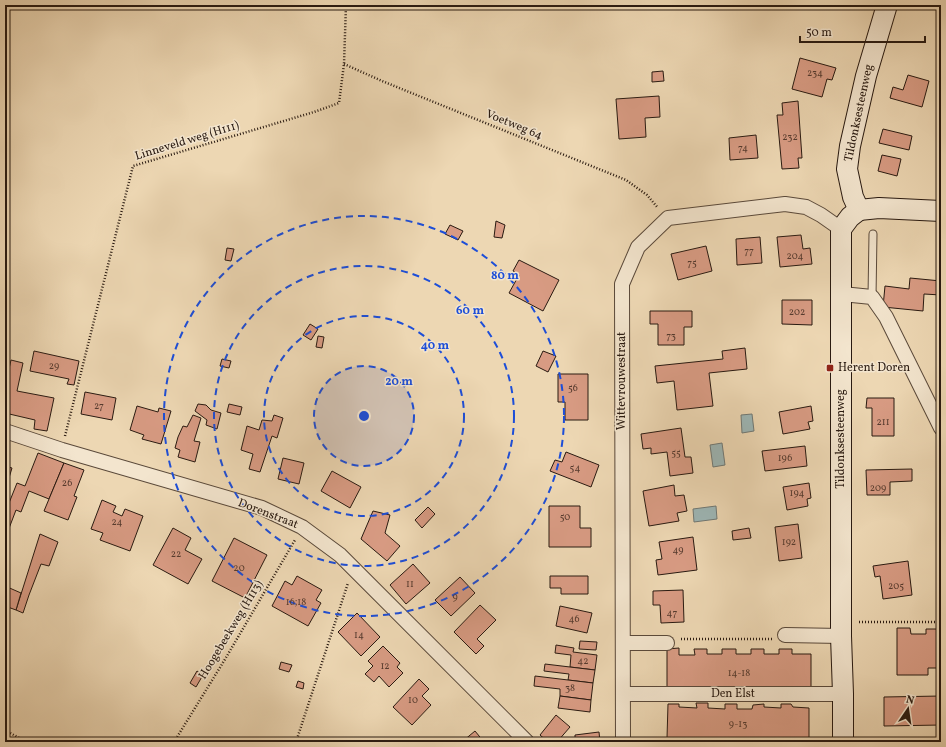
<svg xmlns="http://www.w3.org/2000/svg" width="946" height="747" font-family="Vollkorn,serif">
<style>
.water{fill:#9db7b7;stroke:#6f7875}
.building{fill:#d89b83;stroke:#291a11}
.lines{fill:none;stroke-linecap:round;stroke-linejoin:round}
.lane-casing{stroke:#5a493a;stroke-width:9}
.street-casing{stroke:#5a493a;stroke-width:16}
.secondary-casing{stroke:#291a11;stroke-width:22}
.path{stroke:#291a11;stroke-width:2.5;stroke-dasharray:1 2;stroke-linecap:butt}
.lane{stroke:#f3e5ce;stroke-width:7}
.street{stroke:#f3e5ce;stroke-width:14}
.secondary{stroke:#f3e5ce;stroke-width:20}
.ring{fill:none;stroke:#1d4ed8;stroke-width:2;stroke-dasharray:7 5}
.poi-dot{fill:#8f2418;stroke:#f3e5ce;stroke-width:1.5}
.labels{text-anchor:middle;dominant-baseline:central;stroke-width:3;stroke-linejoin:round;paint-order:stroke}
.number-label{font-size:10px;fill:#553a2e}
.street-label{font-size:12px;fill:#291a11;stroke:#f3e5ce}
.poi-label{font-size:12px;fill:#291a11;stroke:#f3e5ce;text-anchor:start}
.centre{fill:#1d4ed8;stroke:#f3e5ce;stroke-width:2}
.ring-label{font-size:12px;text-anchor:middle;font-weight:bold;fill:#1d4ed8;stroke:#f3e5ce;stroke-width:3;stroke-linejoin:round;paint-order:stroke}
</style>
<rect width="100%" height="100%" fill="#edd7b3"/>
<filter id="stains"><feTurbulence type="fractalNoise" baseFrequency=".005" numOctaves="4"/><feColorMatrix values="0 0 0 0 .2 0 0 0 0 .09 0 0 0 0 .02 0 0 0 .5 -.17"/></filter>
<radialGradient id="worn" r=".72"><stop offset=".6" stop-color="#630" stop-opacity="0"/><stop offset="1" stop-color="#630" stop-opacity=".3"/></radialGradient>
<g class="water">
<path d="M752 414 754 431 742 433 741 415Z"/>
<path d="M722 443 725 465 713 467 710 445Z"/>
<path d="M716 506 717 519 694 522 693 509Z"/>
</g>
<g class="building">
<path d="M800 58 836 68 832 80 827 79 822 97 792 89Z"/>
<path d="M663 71 664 81 652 82V72Z"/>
<path d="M908 75 929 81 922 107 890 98 893 87 903 90Z"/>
<path d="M659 96 660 117 645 118 646 137 619 139 616 99Z"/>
<path d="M798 101 802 158H798L799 168 782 169 777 115H783L782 103Z"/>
<path d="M883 129 912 136 909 150 879 143Z"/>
<path d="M756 135 758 158 730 160 729 138Z"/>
<path d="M882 155 901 159 897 176 878 171Z"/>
<path d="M496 221 505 225 502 238 494 237Z"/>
<path d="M450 225 463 231 458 240 445 234Z"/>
<path d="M801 235 803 249 810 248 812 264 780 267 777 237Z"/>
<path d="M760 237 762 263 737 265 736 239Z"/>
<path d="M706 246 712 271 678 280 671 254Z"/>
<path d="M227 248 234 249 231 261 225 260Z"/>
<path d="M519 260 559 280 543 311 509 293 519 275 513 271Z"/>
<path d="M910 278 941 281V295L924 294 923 311 883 307 885 286 909 289Z"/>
<path d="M782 300H812V325L782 324Z"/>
<path d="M650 311H692V327H684V345H658V324H650Z"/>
<path d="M310 324 318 329 311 340 303 335Z"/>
<path d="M318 336 324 337 322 348 316 347Z"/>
<path d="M745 348 747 369 709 373 713 406 677 410 674 381 657 383 655 366 723 359 722 351Z"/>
<path d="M34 351 79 361 74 385 67 384 69 379 30 371Z"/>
<path d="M543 351 556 356 548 372 536 366Z"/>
<path d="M222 359 231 361 229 368 220 366Z"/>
<path d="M11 360 23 363 17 391 54 398 47 431 34 429 35 420 5 413V387Z"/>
<path d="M558 374H588V420H565V402H558Z"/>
<rect x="937" y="379" width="4" height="22"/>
<path d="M85 392 116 398 112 420 81 414Z"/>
<path d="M867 398H894V436H872V408H866Z"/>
<path d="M198 404 206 405 211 410 221 413 217 429 206 425 207 420 195 411Z"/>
<path d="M229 404 242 407 240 415 227 412Z"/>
<path d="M137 406 158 412 159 408 171 411 161 444 142 439 144 435 130 430Z"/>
<path d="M811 406 813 421 808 422 810 429 783 434 779 412Z"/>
<path d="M193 415 201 418 194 441 200 442 195 462 178 457 180 450 175 448 178 437 183 426 187 427Z"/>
<path d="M274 415 283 418 277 438 272 436 260 472 249 469 253 454 241 450 247 426 259 430 262 420 272 421Z"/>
<path d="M681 428 685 457H691L693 473 670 476 667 452 651 454V448L643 449 641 434Z"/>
<path d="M805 446 807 466 765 471 762 451Z"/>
<path d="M566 452 599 465 591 487 550 471 555 460 562 462Z"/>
<path d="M38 453 64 463 49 499 29 491 21 512 16 510 8 531 5 530V513L17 483 25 486Z"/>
<path d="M283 458 304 463 299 484 278 479Z"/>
<path d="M64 463 84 470 74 496 77 497 68 520 44 511Z"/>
<path d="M5 466 12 468 5 491Z"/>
<path d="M912 469V481L890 482V495H867L866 470Z"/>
<path d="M332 471 361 487 350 508 321 491Z"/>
<path d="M809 483 811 498 807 499 808 506 787 510 783 487Z"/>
<path d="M674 485 675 496 684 495 687 511 677 513 679 521 649 526 643 491Z"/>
<path d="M102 500 116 506 113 512 122 516 125 509 143 516 130 551 100 540 103 533 91 529Z"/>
<path d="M549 506H580V528H591V547H549Z"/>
<path d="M428 507 435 514 422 528 415 520Z"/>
<path d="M373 511 390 515 385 533 400 546 387 561 361 539Z"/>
<path d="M798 524 802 558 779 561 775 527Z"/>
<path d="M173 528 191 538 185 550 202 559 188 584 153 565Z"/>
<path d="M749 528 751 538 733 540 732 531Z"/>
<path d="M40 534 58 542 49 566 41 564 29 595 23 613 16 610Z"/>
<path d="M693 537 697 570 658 575 656 560 662 559 659 542Z"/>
<path d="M234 538 267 555 245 598 212 581Z"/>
<path d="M908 561 912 595 883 599 880 576 875 577 873 566Z"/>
<path d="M413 564 430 583 406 604 390 585Z"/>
<path d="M297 576 322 590 316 600 321 603 308 626 272 606 285 581 292 585Z"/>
<path d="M550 576H588V594H561V588H550Z"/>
<path d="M460 577 475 593 451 616 435 600Z"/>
<path d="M5 586 21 593 16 610 5 606 6 593H5Z"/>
<path d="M683 590 684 622 661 623 660 605H653V591Z"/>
<path d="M480 605 496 620 477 639 484 646 476 654 454 632Z"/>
<path d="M560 606 592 613 587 633 556 626Z"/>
<path d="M357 613 380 637 361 656 338 632Z"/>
<path d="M897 628H910L911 634H926V629H938V635H941V668H928V675H897Z"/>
<path d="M580 641 597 642 596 650 579 649Z"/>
<path d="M556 645 574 648 573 652 597 655 595 670 570 667 571 655 555 653Z"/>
<path d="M383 646 400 663 397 667 403 673 389 687 379 676 374 682 365 674 373 666 368 661Z"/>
<path d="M679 648V655H695L694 649H707V654H722V649H736V654H751V649H764V654H779V649H792V654H811V692H667V649Z"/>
<path d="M281 662 292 665 289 672 279 669Z"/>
<path d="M545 664 595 670 593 683 568 680 569 674 544 671Z"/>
<path d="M197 671 203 675 196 687 190 683Z"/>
<path d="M535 676 593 683 591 700 560 696V689L534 686Z"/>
<path d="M419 679 429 689 422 696 431 705 412 725 393 707Z"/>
<path d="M298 681 304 683 303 689 296 687Z"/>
<path d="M560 696 591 700 590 712 558 708Z"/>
<path d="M941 696V725L884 726V697Z"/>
<path d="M696 703H708V708L725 709V704H737V709H752L753 705 764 704V707L781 708V704H791L793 707 809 708V742H681L680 738H667L668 704H679V707L697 708Z"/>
<path d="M556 715 570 727 557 742H548L540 735Z"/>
<path d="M475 731 484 742H454L459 737 463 741Z"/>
<path d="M599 732 600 742H559L575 740V735Z"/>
</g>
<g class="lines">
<defs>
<path id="lane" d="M872 297 873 234"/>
<g id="street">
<path d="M842 294 872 297 886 317 941 428"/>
<path d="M5 431 62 450 262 508 302 527 340 555 527 742"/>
<path d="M785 635 841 636"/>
<path d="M623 643H667"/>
<path d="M623 694H843"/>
<path d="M623 742 622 284 638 247 668 218 785 204 806 207 821 215 841 229"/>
</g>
<g id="secondary">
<path d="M859 210 853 197 847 169 850 146 866 76 887 5"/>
<path d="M859 210 879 208 941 211"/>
<path d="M843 742V694L841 636V229L850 217 859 210"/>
</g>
</defs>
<use href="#lane" class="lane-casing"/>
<use href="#street" class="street-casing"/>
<use href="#secondary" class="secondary-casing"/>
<g class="path">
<path d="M344 64 382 81 626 180 647 195 658 208"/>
<path d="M65 436 133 166 314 112 339 103 344 64 346 5"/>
<path d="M859 622H941"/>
<path d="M681 639H772"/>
<path d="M5 730 26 742"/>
<path d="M174 742 224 661 295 540"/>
<path d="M296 742 348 583"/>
</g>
<use href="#lane" class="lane"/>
<use href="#street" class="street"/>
<use href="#secondary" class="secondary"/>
</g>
<circle cx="364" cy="416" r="50" fill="#1d4ed8" fill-opacity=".12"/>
<g class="ring">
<circle cx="364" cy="416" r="50"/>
<circle cx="364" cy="416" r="100"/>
<circle cx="364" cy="416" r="150"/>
<circle cx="364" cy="416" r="200"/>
</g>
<rect class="poi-dot" x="826" y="364" width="8" height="8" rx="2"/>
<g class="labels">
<g class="number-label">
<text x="815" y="73">234</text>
<text x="790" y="137">232</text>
<text x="743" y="148">74</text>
<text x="749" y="251">77</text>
<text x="795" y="256">204</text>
<text x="692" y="263">75</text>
<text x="797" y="312">202</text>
<text x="671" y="336">73</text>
<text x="54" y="366">29</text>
<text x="573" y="388">56</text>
<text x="99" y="406">27</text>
<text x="883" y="422">211</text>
<text x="676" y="453">55</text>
<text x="785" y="458">196</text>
<text x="575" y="468">54</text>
<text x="67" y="483">26</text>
<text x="878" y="488">209</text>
<text x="797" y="493">194</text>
<text x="565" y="517">50</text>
<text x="117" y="522">24</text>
<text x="789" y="542">192</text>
<text x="678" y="550">49</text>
<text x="176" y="554">22</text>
<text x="239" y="568">20</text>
<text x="410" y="584">11</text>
<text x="896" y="586">205</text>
<text x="455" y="597">9</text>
<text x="296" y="602">16;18</text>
<text x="672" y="613">47</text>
<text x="574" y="619">46</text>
<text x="359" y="635">14</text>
<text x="583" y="661">42</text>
<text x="385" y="666">12</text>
<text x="739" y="673">14-18</text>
<text x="570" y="688">38</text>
<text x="413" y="700">10</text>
<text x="738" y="724">9-13</text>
</g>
<g class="street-label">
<text transform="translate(859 113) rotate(-78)">Tildonksesteenweg</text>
<text transform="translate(514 125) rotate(22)">Voetweg 64</text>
<text transform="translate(187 141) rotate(-17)">Linneveld weg (H111)</text>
<text transform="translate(622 381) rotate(-90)">Wittevrouwestraat</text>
<text transform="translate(841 439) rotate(-90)">Tildonksesteenweg</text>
<text transform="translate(268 514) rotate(21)">Dorenstraat</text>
<text transform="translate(231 630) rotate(-59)">Hoogebeekweg (H113)</text>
<text x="733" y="694">Den Elst</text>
</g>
<g class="poi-label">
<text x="838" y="368">Herent Doren</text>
</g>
</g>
<circle cx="364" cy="416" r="6" class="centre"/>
<g class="ring-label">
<text x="505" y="279">80 m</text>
<text x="470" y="314">60 m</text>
<text x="435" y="349">40 m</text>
<text x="399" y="385">20 m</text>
</g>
<rect width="946" height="747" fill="none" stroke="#edd7b3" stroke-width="20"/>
<rect x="6" y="6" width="934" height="735" fill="none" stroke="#291a11" stroke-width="2"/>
<rect x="10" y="10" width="926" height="727" fill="none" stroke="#291a11"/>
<g transform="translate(908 709) rotate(13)" stroke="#f3e5ce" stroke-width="3" paint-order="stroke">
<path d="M0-3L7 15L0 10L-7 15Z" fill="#291a11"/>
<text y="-6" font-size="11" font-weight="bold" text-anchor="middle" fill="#291a11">N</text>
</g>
<path d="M800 36v6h125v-6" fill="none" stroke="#291a11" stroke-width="2"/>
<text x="806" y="36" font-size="12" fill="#291a11" stroke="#f3e5ce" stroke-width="3" paint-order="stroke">50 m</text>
<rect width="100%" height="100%" filter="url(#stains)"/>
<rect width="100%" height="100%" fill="url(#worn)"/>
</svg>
